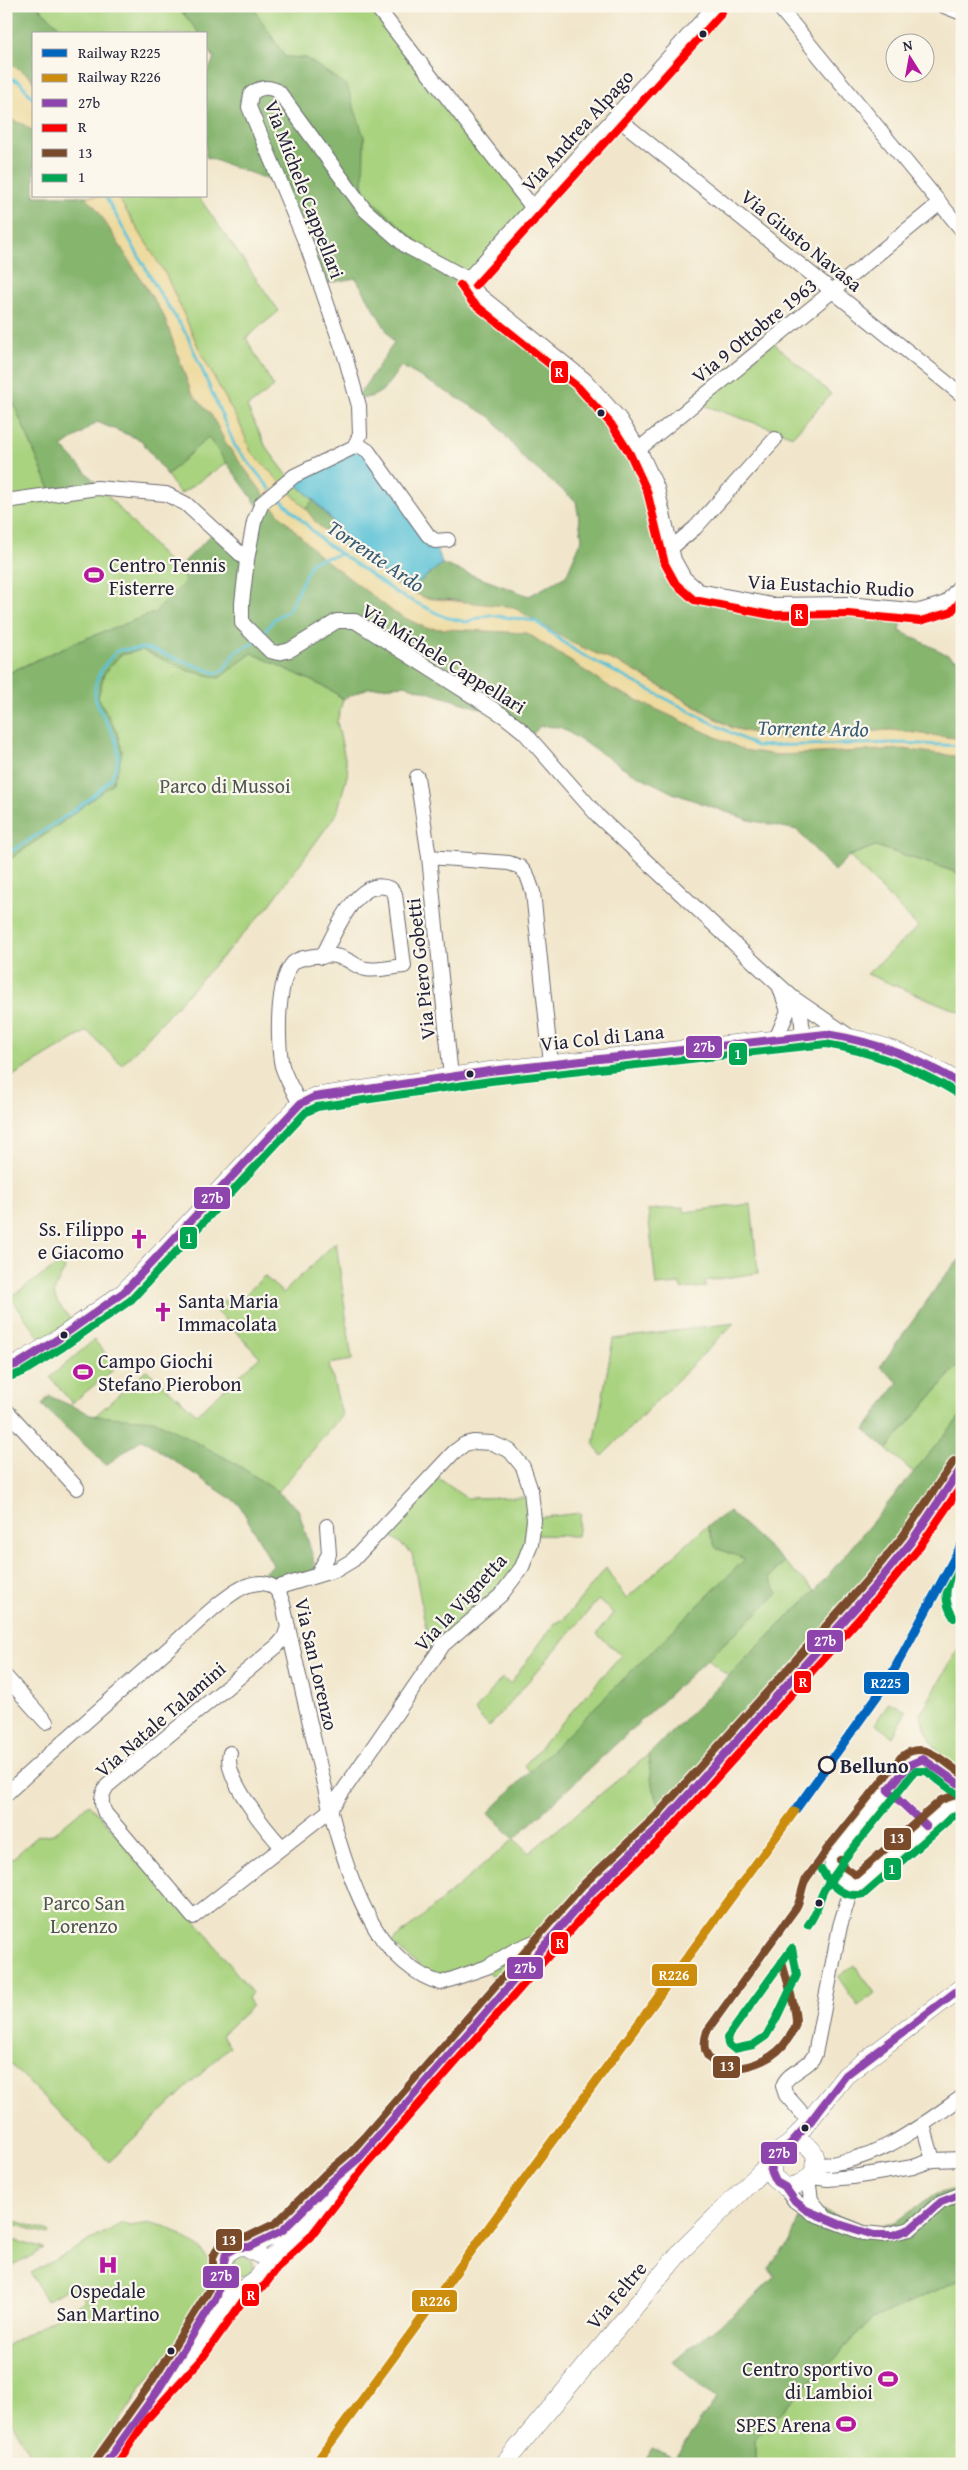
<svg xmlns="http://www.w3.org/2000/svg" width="968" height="2470" font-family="'Gentium Book Plus',serif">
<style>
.green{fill:#a9d37f;stroke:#667a5d}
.forest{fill:#86b56e;stroke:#546c54}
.sand{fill:#eeda9e;stroke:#887e6c}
.water{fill:#5bc2d7;stroke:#3e7289}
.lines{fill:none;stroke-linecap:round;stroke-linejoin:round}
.stream{stroke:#5bc2d7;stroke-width:3}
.minor-casing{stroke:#6a676d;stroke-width:16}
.major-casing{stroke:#6a676d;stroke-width:19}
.minor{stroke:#fff;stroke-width:14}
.major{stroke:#fff;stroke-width:18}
.bus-1-casing{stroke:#fbf7ec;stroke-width:11}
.bus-2-casing{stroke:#fbf7ec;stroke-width:11}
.bus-3-casing{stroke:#fbf7ec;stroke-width:11}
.bus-4-casing{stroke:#fbf7ec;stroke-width:11}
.bus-1{stroke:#8e44ad;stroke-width:8}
.bus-2{stroke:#f00;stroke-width:8}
.bus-3{stroke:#7a4b2a;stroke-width:8}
.bus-4{stroke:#00a651;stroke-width:8}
.rail-1-casing{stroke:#fbf7ec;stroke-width:12}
.rail-2-casing{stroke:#fbf7ec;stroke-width:12}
.rail-1{stroke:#0065bd;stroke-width:9}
.rail-2{stroke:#cc8c0c;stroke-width:9}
.bus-dot{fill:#22223b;stroke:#fbf7ec;stroke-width:2}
.stop-dot{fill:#fbf7ec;stroke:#22223b;stroke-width:2.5}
.labels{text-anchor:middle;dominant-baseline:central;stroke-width:4.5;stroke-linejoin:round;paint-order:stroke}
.street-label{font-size:20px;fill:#22223b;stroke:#fbf7ec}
.poi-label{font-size:20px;fill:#22223b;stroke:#fbf7ec;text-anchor:start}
.park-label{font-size:20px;fill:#4a574f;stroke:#fbf7ec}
.stop-label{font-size:20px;font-weight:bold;fill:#22223b;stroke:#fbf7ec;text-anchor:start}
.water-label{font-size:21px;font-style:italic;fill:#365a72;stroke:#fbf7ec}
.line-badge{stroke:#fbf7ec;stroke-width:2}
.badge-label{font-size:14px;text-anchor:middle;font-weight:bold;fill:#fff}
</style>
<rect width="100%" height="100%" fill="#fbf7ec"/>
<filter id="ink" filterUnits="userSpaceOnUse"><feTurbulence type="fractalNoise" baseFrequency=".02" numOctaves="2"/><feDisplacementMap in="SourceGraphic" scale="10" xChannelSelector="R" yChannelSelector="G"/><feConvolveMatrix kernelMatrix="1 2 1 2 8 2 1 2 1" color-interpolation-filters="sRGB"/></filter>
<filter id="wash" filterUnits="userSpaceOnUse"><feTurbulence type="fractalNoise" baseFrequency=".0096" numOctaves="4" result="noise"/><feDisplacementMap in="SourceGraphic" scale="20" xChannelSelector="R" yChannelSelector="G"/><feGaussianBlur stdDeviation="1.12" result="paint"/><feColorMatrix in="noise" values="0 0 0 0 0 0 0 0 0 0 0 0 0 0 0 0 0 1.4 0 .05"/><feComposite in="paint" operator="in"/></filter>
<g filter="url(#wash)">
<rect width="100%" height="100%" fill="#f1e6cb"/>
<g class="green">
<path d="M37 6H177L200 34H67Z"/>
<path d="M252 6H381L536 208 462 283 363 192 364 137 306 58 285 57Z"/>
<path d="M117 196H198L279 311 246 338 274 387 247 407 266 447 288 476 313 500 306 509 251 452 241 427 202 355 166 275Z"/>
<path d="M774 343 831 394 793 436 697 403Z"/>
<path d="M6 386 50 489 96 483 186 581 154 613 74 643 6 674Z"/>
<path d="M208 437 227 463 180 494 167 475Z"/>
<path d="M142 650 219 678 252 653 331 690 343 699 337 722 348 772 337 813 269 906 122 1065 87 1031 6 1080V862L53 829 112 784 117 733 98 697 104 674 120 655Z"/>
<path d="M875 846 962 874V1013L867 974 918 927 849 856Z"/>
<path d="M751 1204 758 1273 705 1281 706 1287 681 1289 680 1284 656 1286 648 1210 683 1207 684 1212Z"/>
<path d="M336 1242 352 1360 329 1364 342 1415 278 1492 233 1462 115 1419 95 1416 146 1370 197 1414 260 1357 214 1308 222 1299 233 1307 264 1276 283 1293Z"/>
<path d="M61 1263 65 1269C48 1298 53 1296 72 1321L42 1341 10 1297Z"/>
<path d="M734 1323 602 1456 594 1445 613 1339Z"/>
<path d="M94 1340 117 1367 72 1403 50 1377Z"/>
<path d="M962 1360V1414L914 1473 887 1449Z"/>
<path d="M437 1477 466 1498 530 1497 534 1518 581 1513 577 1536 531 1535 512 1579 430 1651 412 1553 386 1532Z"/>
<path d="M707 1526 716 1548 746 1559 530 1772 524 1766 621 1655 597 1634 613 1613 598 1600 489 1727 475 1711 502 1678 510 1684 554 1624 564 1619 606 1568 626 1599Z"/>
<path d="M784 1562 815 1591 728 1676 707 1659 778 1593 769 1578Z"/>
<path d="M962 1642V1772C938 1761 929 1738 920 1715Z"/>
<path d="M889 1702 906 1711 893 1737 875 1724Z"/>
<path d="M648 1755 653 1790 667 1821 521 1990 473 1965 434 1978 391 1943 514 1839 529 1853Z"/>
<path d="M89 1804 193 1917 252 1993 247 1998 252 2006 221 2035 230 2046 109 2162 6 2060V1864L38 1836 53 1834Z"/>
<path d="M854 1965 875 1993 858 2006 838 1977Z"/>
<path d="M6 2218 49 2231 48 2234 6 2222Z"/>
<path d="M122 2223 130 2226 151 2223 167 2227 201 2249 209 2261 213 2285 202 2311 142 2387 92 2464H35L6 2412V2346L85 2301 80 2291 71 2295 67 2289 46 2301 31 2273Z"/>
<path d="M6 2238 44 2249 6 2270Z"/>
<circle cx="243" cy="2266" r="10"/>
<path d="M962 2279V2464H755V2439L872 2319Z"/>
</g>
<g class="forest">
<path d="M6 6H37L67 34H34V84L30 76 6 61Z"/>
<path d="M177 6H252L285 57 306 58 347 86 364 137 363 192 462 283 583 382 613 415 653 481 680 576 699 589 783 604 903 612 900 631 962 662V739L891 730 774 738 733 728 629 668 572 643 457 600 425 598 399 586 355 556 317 524 306 509 313 500 362 555 415 585 442 564 529 596 566 576 582 539 576 501 523 458 491 417 401 366C385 387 384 397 356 399L394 343 356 278 323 284 303 231 270 180 206 157V76L214 58 206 45V34H200Z"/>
<path d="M6 118 23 124 34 132V196H86L97 209 164 316 191 392 212 416 227 445 278 513 319 555 395 613 426 628 527 633 613 689 744 750 778 755 903 749 962 757V874L875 846 849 856 834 871 797 830 749 820 673 793 629 771 560 727 540 726 527 741 489 711 405 685 368 688 343 699 331 690 252 653 219 678 189 671 142 650 120 655 104 674 98 697 117 733 122 750 119 766 112 784 53 829 6 862V674L74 643 154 613 186 581 176 570 214 532 251 565 263 513 208 437 167 475 141 440 97 422 62 447 96 483 50 489 6 386Z"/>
<path d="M962 1257V1360L887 1449 865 1430 898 1382 880 1367 946 1274Z"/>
<path d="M49 1396 95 1416 154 1420 233 1462 278 1492 298 1509 313 1557 315 1577 281 1591 254 1581 273 1565 239 1504 142 1439 106 1465 42 1405Z"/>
<path d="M962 1414V1476L667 1821 653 1790 648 1755 815 1591Z"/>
<path d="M729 1511 784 1562 769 1578 778 1593 514 1839 488 1813 745 1559 716 1548 707 1526Z"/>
<path d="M962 2187V2279L872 2319 755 2439V2464H643L652 2448 674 2458 716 2399 673 2362C706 2333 744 2310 774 2277L769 2267 790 2242 804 2203 869 2228 895 2223 933 2195Z"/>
</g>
<g class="sand">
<path d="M6 61 30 76 34 84V132L23 124 6 118Z"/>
<path d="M86 196H117L122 204 166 275 202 355 241 427 251 452 306 509 317 524 355 556 399 586 425 598 513 607 572 643 629 668 732 728 774 738 891 730 962 739V757L903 749 778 755 744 750 613 689 527 633 426 628 395 613 319 555 278 513 227 445 212 416 191 392 164 316 97 209Z"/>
</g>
<path class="water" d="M361 443 439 553 442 564 415 585 385 574 362 555 314 500 288 476Z"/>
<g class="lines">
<g class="stream">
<path d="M6 76 20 82 34 100"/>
<path d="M105 196 159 292 187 335 235 446 271 490"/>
<path d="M277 496 324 542 398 594 445 617 466 622 489 615 535 621 577 652 756 746 900 743 962 746"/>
<path d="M262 636 274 619 289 610 312 561 342 554"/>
<path d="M6 855C31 838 103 797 114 772 136 722 58 708 118 650L147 648 216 673 223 671 236 651 256 642"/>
</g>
</g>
</g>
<g filter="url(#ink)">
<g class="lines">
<defs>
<g id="minor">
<path d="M376 6 533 208"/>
<path d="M778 6 962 230"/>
<path d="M944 6 962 13"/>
<path d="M616 117 962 395"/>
<path d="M468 279 406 246 365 210 279 92C269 86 261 86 251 94L249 107 307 246 345 356 359 406 360 435 354 447 294 476 262 503 254 522 247 560 242 603V623L270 651 278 653 290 650 337 621H355L504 716 524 732 599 817 758 966 792 997 852 1038"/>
<path d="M468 279 478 294 585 380 619 418 639 449 657 488 674 560 684 578 699 591 772 605 848 604 920 611 946 603 962 583"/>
<path d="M468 279 715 6"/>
<path d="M357 444 368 451 428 535 435 541 448 540"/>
<path d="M639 449 940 203"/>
<path d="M6 501 97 488 166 494 186 504 247 560"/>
<path d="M670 549 695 528 775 439"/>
<path d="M417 777 429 857"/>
<path d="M792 997 801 1013 803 1036"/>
<path d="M776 1039 788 1011 780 988"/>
<path d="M451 1077 429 857 509 863 520 867 527 875 533 892 551 1064"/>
<path d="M300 1104C294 1092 286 1079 282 1066 277 1045 275 965 300 959 313 955 334 953 345 959 353 962 358 968 366 969 378 971 392 967 404 966L395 894 391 889C357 873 335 934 322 957"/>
<path d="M6 1410 77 1488"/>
<path d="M317 1575 329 1554 327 1526"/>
<path d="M962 1575C955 1589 952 1599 962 1612"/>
<path d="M276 1588 338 1569 353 1560 454 1452 465 1444 473 1442 492 1443 510 1451 523 1467 531 1491 534 1520 531 1544 522 1567 501 1595 443 1645 330 1810 193 1917 105 1813C100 1803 101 1795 107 1786L277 1646 284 1638 288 1627"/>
<path d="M6 1677 46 1722"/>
<path d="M230 1753C222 1776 267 1831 282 1847"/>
<path d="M962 1786C946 1775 929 1751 909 1763L834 1856C826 1870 842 1878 852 1886L860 1885 947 1808 962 1803"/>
<path d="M6 1794C62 1742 120 1692 177 1641 193 1627 230 1590 249 1585 267 1579 278 1586 283 1604 293 1651 304 1698 315 1745 328 1803 345 1880 377 1931 391 1953 415 1976 441 1983L487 1967 515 1950 553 1934"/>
<path d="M810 2122 786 2095 783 2086C788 2071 809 2069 815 2054L840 1926 852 1886"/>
<path d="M923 2125 933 2160"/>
<path d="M815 2166C877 2161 914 2131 962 2097"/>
<path d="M811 2177 828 2179 853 2177 913 2167 933 2160 962 2159"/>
<path d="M808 2179 811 2200 824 2216"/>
<path d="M785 2187 795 2201 812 2213 864 2233 884 2235 910 2229 941 2202 962 2194"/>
</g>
<g id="major">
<path d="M6 1368 18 1364 58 1339 124 1292 300 1104 314 1097 490 1071 826 1034C874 1040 922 1058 962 1085"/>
<path d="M791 2143 846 2075 962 1987"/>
<path d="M791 2143C824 2139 826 2184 785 2187L773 2177 771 2162 778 2152Z"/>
<path d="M249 2247 282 2231 327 2185"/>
<path d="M228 2281C215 2266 225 2247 243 2246L258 2254"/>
<path d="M172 2366 217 2296 223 2273"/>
<path d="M105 2464 139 2413 158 2390 196 2350 235 2295 258 2278 271 2259 303 2230 358 2159 591 1892 662 1824 876 1585 911 1542 962 1467"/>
<path d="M504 2464 682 2250 771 2162"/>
</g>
</defs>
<use href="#minor" class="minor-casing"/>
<use href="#major" class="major-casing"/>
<use href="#minor" class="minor"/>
<use href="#major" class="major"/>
<defs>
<g id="bus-1">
<path d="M6 1368 18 1364 58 1339 124 1292 300 1104 314 1097 490 1071 826 1034C875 1042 920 1058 962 1085"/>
<path d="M888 1790 909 1765 923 1759 962 1786"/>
<path d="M888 1790 926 1826"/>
<path d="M962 1987 846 2075 810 2122 791 2143 774 2157 770 2168 776 2182 785 2187 795 2201 806 2210 839 2224 874 2235H893L910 2229 941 2202 962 2194"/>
<path d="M105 2464 158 2390 217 2296 226 2253 237 2247H249L282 2231 332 2181 358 2159 591 1892 662 1824 876 1585 911 1542 962 1467"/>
</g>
<g id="bus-2">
<path d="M460 285 472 302 578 387 611 424 630 454 647 491 665 564 676 584 694 600 771 615 848 614 920 621 951 612 962 599"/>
<path d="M475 286 722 13"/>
<path d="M117 2464 147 2419 204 2356 242 2302 265 2285 279 2266 310 2237 366 2165 598 1899 669 1831 883 1592 919 1548 962 1485"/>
</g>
<g id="bus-3">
<path d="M840 1860 844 1867 856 1875 941 1800 959 1794"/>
<path d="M782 1962C786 1979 796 2005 796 2022 796 2028 791 2034 788 2039 764 2077 690 2080 707 2031L796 1908C801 1900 801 1890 805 1881 811 1870 821 1862 826 1850L901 1757C924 1738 943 1762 962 1774"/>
<path d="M97 2458 150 2384 208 2292 213 2272V2257L218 2247 233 2238 247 2237 276 2223 325 2174 351 2152 583 1885 655 1817 868 1579 903 1536 954 1461"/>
</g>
<g id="bus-4">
<path d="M9 1377 23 1372 63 1347 131 1300 306 1112 317 1107 491 1081 826 1044C873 1052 916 1068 957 1093"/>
<path d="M953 1571C945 1587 943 1602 954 1618"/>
<path d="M822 1870C831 1886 845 1899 864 1894L952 1817 962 1814"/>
<path d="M808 1925C818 1912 817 1905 823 1892 828 1880 839 1873 843 1861L915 1771H926L957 1794"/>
<path d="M792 1948 797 1975 777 2017 766 2036 753 2045 734 2049 728 2044 727 2038Z"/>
</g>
</defs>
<use href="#bus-1" class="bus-1-casing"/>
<use href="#bus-2" class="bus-2-casing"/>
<use href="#bus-3" class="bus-3-casing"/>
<use href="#bus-4" class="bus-4-casing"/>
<use href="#bus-1" class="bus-1"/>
<use href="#bus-2" class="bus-2"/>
<use href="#bus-3" class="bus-3"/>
<use href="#bus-4" class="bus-4"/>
<defs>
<path id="rail-1" d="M794 1812 888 1681 962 1544"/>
<path id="rail-2" d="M315 2464 794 1812"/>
</defs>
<use href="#rail-1" class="rail-1-casing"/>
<use href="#rail-2" class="rail-2-casing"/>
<use href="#rail-1" class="rail-1"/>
<use href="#rail-2" class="rail-2"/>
</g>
</g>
<defs>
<symbol id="stadium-bare" viewBox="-9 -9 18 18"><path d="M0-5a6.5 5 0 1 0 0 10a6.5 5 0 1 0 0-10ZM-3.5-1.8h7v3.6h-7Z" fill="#b5179e" stroke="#fbf7ec" stroke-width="2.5" paint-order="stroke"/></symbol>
<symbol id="church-bare" viewBox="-9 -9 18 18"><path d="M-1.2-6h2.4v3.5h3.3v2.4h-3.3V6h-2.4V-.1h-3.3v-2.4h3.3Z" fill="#b5179e" stroke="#fbf7ec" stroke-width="2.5" paint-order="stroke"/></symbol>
<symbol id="hospital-bare" viewBox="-9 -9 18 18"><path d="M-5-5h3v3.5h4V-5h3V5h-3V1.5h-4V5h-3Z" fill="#b5179e" stroke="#fbf7ec" stroke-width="2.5" paint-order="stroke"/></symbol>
</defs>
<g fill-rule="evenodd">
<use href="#stadium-bare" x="80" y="561" width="28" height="28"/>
<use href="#church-bare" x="125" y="1225" width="28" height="28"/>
<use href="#church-bare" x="149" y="1298" width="28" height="28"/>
<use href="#stadium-bare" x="69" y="1358" width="28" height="28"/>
<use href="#hospital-bare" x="94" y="2251" width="28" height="28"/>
<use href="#stadium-bare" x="874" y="2365" width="28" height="28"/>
<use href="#stadium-bare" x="832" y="2410" width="28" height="28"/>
</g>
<g class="bus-dot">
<circle cx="703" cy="34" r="4.5"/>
<circle cx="601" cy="413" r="4.5"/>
<circle cx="470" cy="1074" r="4.5"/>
<circle cx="64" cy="1335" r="4.5"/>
<circle cx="819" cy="1903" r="4.5"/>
<circle cx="805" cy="2128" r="4.5"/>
<circle cx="171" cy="2351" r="4.5"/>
</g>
<circle class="stop-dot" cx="827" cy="1765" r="8"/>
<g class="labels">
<g class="street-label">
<text transform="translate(577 130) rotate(-48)">Via Andrea Alpago</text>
<text transform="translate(305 189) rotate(69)">Via Michele Cappellari</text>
<text transform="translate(802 240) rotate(39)">Via Giusto Navasa</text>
<text transform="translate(754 330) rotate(-39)">Via 9 Ottobre 1963</text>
<text transform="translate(831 585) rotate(3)">Via Eustachio Rudio</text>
<text transform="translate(444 658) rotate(32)">Via Michele Cappellari</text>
<text transform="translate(420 969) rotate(-96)">Via Piero Gobetti</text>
<text transform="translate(602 1037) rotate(-6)">Via Col di Lana</text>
<text transform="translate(460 1602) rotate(-47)">Via la Vignetta</text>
<text transform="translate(317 1664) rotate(77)">Via San Lorenzo</text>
<text transform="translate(160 1719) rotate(-41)">Via Natale Talamini</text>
<text transform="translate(616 2295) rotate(-50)">Via Feltre</text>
</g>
<g class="poi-label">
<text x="109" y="564">Centro Tennis<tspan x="109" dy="23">Fisterre</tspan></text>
<text x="124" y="1228" text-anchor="end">Ss. Filippo<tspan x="124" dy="23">e Giacomo</tspan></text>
<text x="178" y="1300">Santa Maria<tspan x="178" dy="23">Immacolata</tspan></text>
<text x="98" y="1360">Campo Giochi<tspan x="98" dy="23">Stefano Pierobon</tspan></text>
<text x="108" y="2290" text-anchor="middle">Ospedale<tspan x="108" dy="23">San Martino</tspan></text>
<text x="873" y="2368" text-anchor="end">Centro sportivo<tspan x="873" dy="23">di Lambioi</tspan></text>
<text x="831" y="2424" text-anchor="end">SPES Arena</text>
</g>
<g class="park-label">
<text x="225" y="785">Parco di Mussoi</text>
<text x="84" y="1902">Parco San<tspan x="84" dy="23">Lorenzo</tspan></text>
</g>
<g class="stop-label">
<text x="840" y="1765">Belluno</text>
</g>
<g class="water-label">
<text transform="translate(376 556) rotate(34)">Torrente Ardo</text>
<text transform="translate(813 728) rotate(1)">Torrente Ardo</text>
</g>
</g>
<g class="line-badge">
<rect x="550" y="360" width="19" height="24" rx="5" fill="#f00"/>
<rect x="790" y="603" width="19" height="24" rx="5" fill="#f00"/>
<rect x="685" y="1035" width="38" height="24" rx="5" fill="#8e44ad"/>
<rect x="728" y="1042" width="20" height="24" rx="5" fill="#00a651"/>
<rect x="193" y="1186" width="38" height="24" rx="5" fill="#8e44ad"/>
<rect x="179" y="1226" width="19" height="24" rx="5" fill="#00a651"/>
<rect x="806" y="1629" width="38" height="24" rx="5" fill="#8e44ad"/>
<rect x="793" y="1670" width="19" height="24" rx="5" fill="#f00"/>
<rect x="863" y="1671" width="47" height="24" rx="5" fill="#0065bd"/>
<rect x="883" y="1827" width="29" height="24" rx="5" fill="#7a4b2a"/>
<rect x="883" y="1857" width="19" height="24" rx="5" fill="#00a651"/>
<rect x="550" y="1931" width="19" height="24" rx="5" fill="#f00"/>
<rect x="506" y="1956" width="38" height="24" rx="5" fill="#8e44ad"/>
<rect x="651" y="1963" width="47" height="24" rx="5" fill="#cc8c0c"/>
<rect x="712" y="2055" width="29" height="24" rx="5" fill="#7a4b2a"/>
<rect x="760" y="2141" width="38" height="24" rx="5" fill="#8e44ad"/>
<rect x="215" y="2228" width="28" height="24" rx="5" fill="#7a4b2a"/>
<rect x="202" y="2265" width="38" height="24" rx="5" fill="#8e44ad"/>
<rect x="241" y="2283" width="19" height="24" rx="5" fill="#f00"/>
<rect x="411" y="2289" width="47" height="24" rx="5" fill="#cc8c0c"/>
</g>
<g class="badge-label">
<text x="559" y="377">R</text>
<text x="799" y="619">R</text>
<text x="704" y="1052">27b</text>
<text x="738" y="1059">1</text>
<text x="212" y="1203">27b</text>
<text x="189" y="1243">1</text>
<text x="825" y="1646">27b</text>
<text x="803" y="1687">R</text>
<text x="886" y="1688">R225</text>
<text x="897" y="1843">13</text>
<text x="892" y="1874">1</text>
<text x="560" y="1948">R</text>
<text x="525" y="1973">27b</text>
<text x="674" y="1980">R226</text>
<text x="727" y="2071">13</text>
<text x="779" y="2158">27b</text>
<text x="229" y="2245">13</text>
<text x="221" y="2281">27b</text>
<text x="251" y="2300">R</text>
<text x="435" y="2306">R226</text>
</g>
<rect width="968" height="2470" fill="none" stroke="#fbf7ec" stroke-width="25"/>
<rect x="32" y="32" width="175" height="165" fill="#fbf7ec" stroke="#a4a2a5"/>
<rect x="42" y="49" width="25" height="8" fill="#0065bd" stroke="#a4a2a5"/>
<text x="78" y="58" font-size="15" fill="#22223b">Railway R225</text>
<rect x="42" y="74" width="25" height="8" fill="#cc8c0c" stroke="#a4a2a5"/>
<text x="78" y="82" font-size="15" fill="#22223b">Railway R226</text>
<rect x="42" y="99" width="25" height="8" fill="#8e44ad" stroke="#a4a2a5"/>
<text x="78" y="108" font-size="15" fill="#22223b">27b</text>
<rect x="42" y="124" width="25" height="8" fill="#ff0000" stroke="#a4a2a5"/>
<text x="78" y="132" font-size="15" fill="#22223b">R</text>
<rect x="42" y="149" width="25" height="8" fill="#7a4b2a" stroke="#a4a2a5"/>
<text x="78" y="158" font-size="15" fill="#22223b">13</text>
<rect x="42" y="174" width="25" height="8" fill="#00a651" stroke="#a4a2a5"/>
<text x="78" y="182" font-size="15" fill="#22223b">1</text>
<g transform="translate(910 58) rotate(349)"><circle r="24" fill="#fbf7ec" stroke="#a4a2a5"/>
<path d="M0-4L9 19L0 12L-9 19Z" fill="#b5179e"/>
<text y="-8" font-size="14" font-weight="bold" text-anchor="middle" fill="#22223b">N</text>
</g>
</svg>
